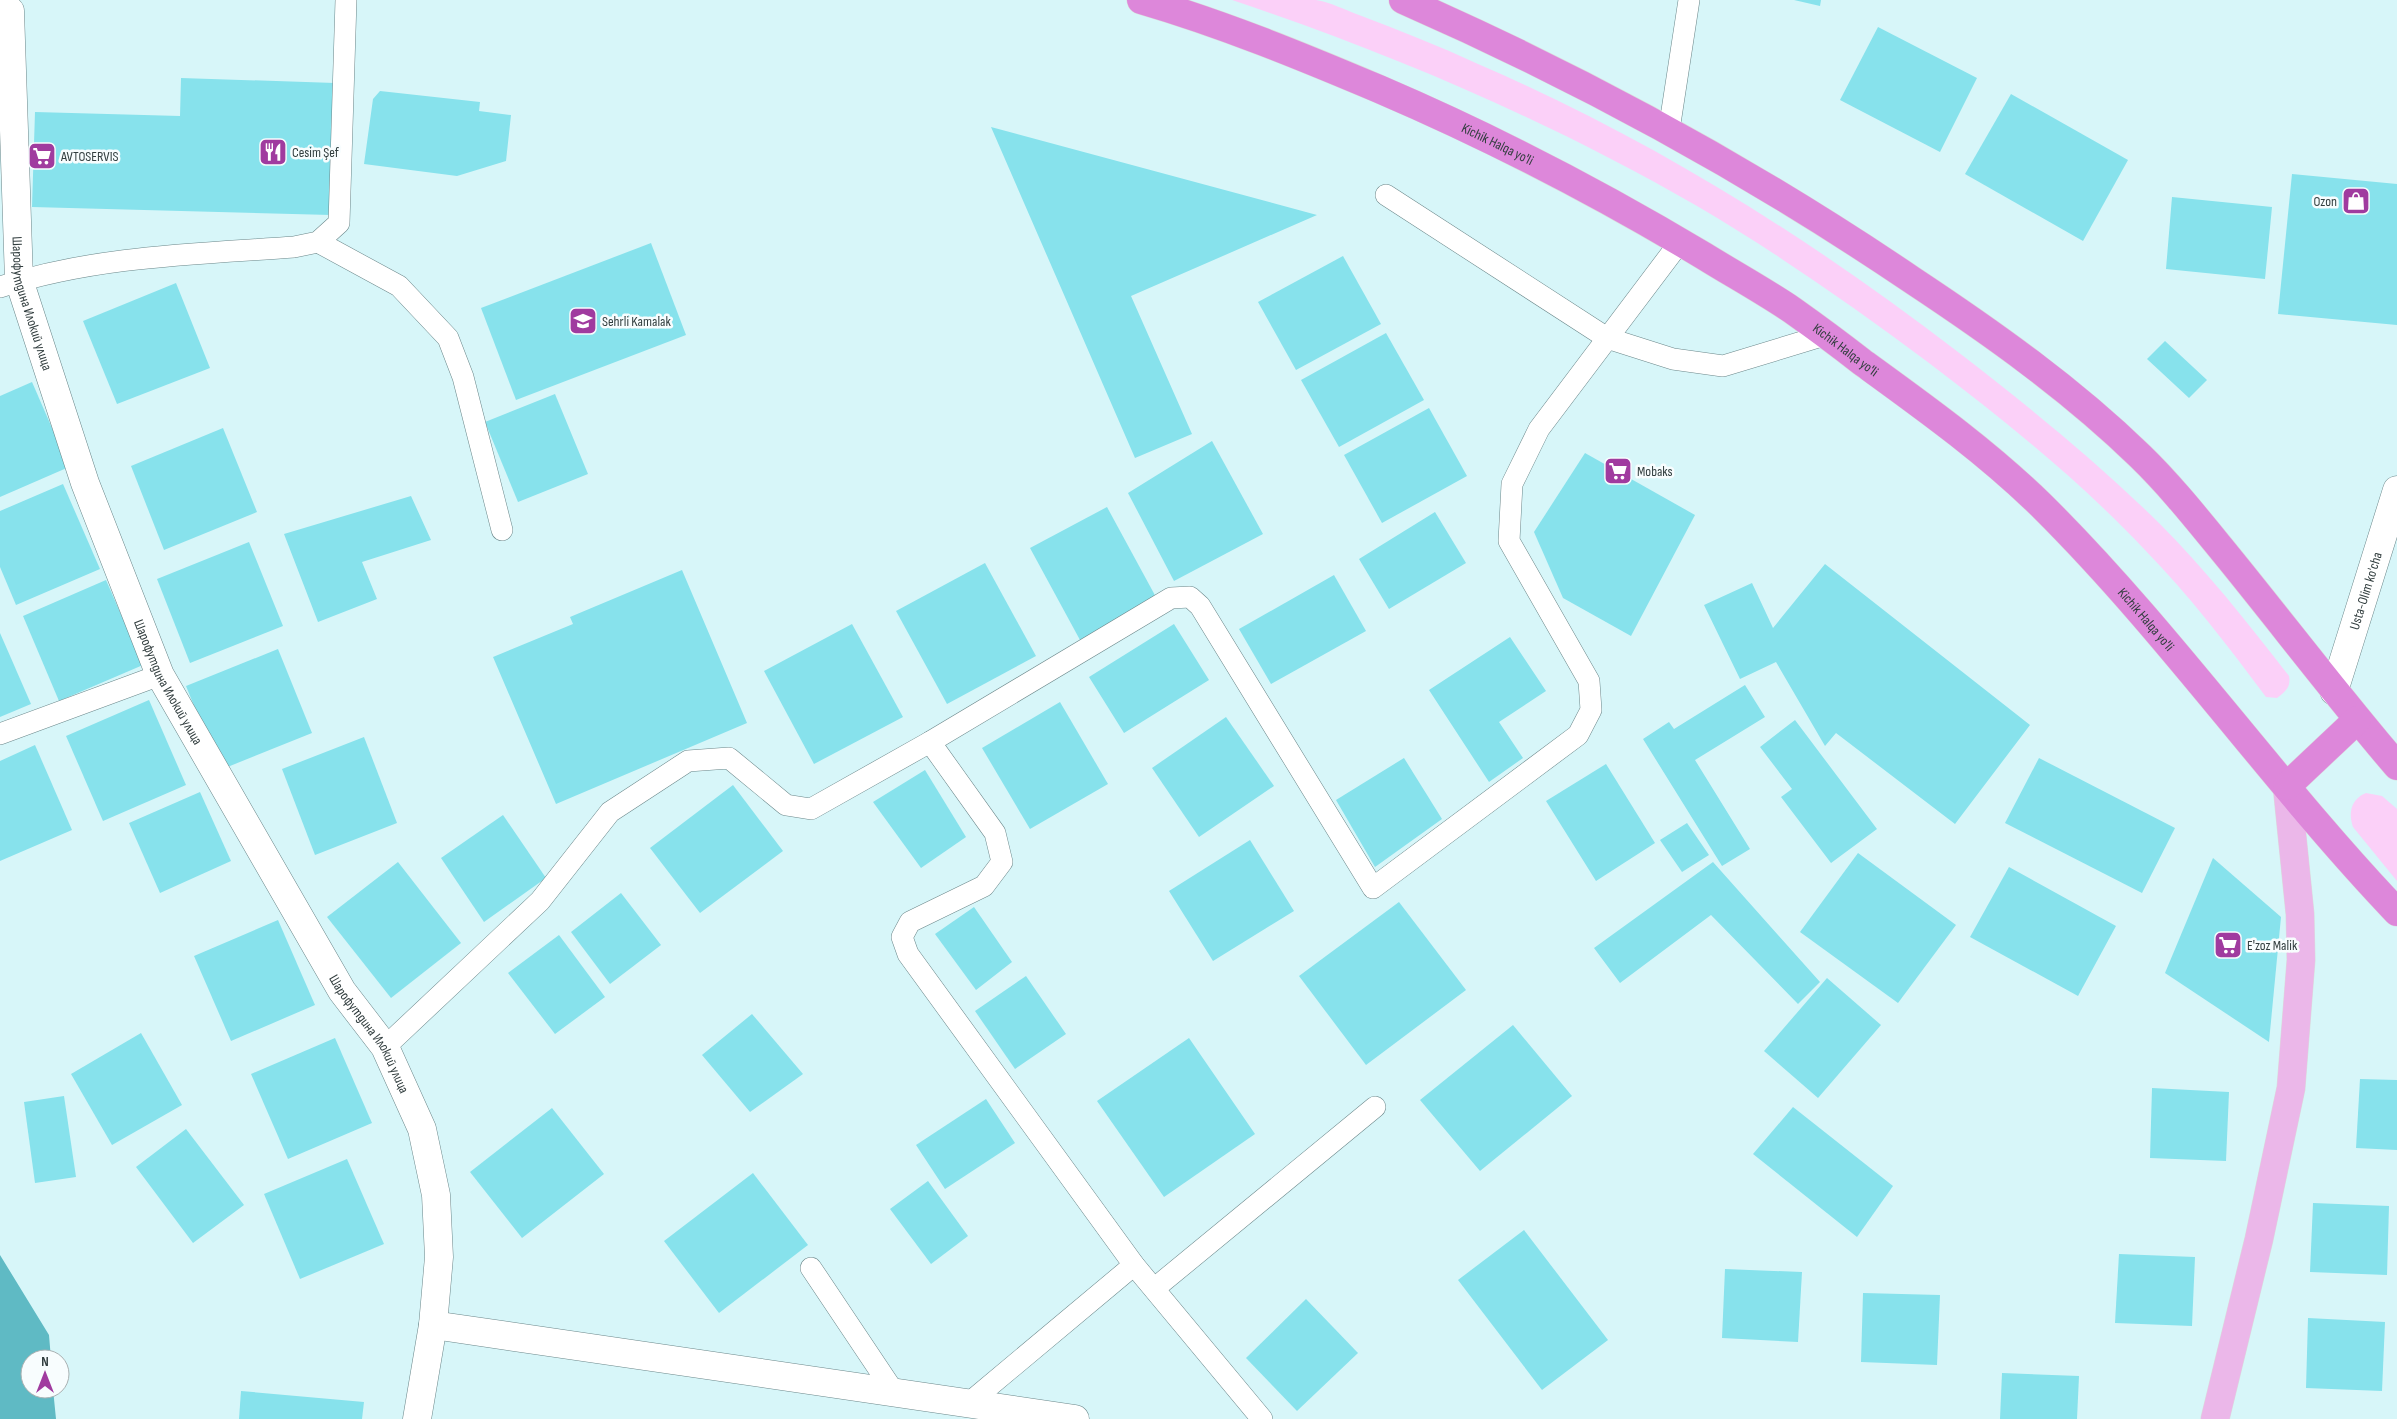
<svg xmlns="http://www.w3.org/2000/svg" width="2397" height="1419" font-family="'Sofia Sans Condensed',sans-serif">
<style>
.green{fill:#fbd0f8}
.water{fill:#5fbac4}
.building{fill:#87e2ec}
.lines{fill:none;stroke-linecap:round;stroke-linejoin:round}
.lane-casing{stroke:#6b878a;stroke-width:22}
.street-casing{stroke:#6b878a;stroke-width:29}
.primary-casing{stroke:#dadcdc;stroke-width:29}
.highway-casing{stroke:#dadcdc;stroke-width:29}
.lane{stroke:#fff;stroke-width:21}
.street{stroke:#fff;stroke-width:28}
.primary{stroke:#ebb7e9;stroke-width:28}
.highway{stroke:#dd87da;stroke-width:28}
.labels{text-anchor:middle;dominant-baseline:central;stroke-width:5;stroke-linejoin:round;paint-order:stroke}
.street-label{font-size:14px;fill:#323e3f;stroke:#f8fdfe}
.poi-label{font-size:14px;fill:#323e3f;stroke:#f8fdfe;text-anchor:start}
</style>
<rect width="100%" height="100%" fill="#d7f6f9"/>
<g class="green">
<path d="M1232 0C1259 0 1291 0 1316 0 1330 2 1345 10 1359 15 1399 30 1439 46 1478 64 1650 138 1810 238 1958 352 2028 406 2096 461 2159 523 2206 570 2248 623 2289 676 2291 687 2286 691 2277 698L2266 697C2228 646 2189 595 2145 550 2080 481 2004 420 1929 363 1854 307 1777 253 1697 206 1550 121 1393 54 1232 0Z"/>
<path d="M2366 793 2382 796 2397 809V881L2353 827C2348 813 2351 799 2366 793Z"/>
</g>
<path class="water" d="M0 1255 49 1335 51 1359H30V1389H53L56 1419H0Z"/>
<g class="building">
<path d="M1794 0H1821L1820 6Z"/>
<path d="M1878 27 1977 78 1940 152 1840 100Z"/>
<path d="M181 78 335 83 331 215 32 207 35 112 180 116Z"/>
<path d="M380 91 480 102 479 111 511 115 506 161 457 176 364 164 373 99Z"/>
<path d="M2011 94 2128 160 2083 241 1965 174Z"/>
<path d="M991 127 1317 215 1131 296 1192 434 1135 458Z"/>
<path d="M2292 174 2397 184V325L2278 314Z"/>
<path d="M2172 197 2272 207 2265 279 2166 269Z"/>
<path d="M651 243 686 335 516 400 481 308Z"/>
<path d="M1343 256 1381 324 1296 370 1258 302Z"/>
<path d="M176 283 210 368 117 404 83 321Z"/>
<path d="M1386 333 1424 400 1339 447 1301 380Z"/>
<path d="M2165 341 2207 380 2189 398 2147 359Z"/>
<path d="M32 382 69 467 0 497V396Z"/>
<path d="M555 394 588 474 518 502 485 422Z"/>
<path d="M1429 408 1467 476 1382 523 1344 455Z"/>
<path d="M223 428 257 512 164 550 131 466Z"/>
<path d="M1212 441 1263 534 1174 581 1128 493Z"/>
<path d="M1585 453 1695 515 1631 636 1563 598 1534 532Z"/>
<path d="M63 484 100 569 16 605 0 567V511Z"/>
<path d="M411 496 431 540 362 562 377 599 318 622 284 534Z"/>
<path d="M1107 507 1157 599 1080 640 1030 548Z"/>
<path d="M1435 512 1466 563 1389 609 1359 559Z"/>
<path d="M249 542 283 626 190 663 157 579Z"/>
<path d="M985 563 1036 656 947 704 896 611Z"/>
<path d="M1825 564 2030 725 1955 824 1836 733 1825 746 1776 662 1740 679 1704 605 1752 583 1773 628Z"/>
<path d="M682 570 747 723 556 804 493 657 573 624 570 617Z"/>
<path d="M1334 575 1366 631 1271 684 1239 629Z"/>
<path d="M106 580 143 665 59 701 23 616Z"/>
<path d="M852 624 903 717 814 764 764 671Z"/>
<path d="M1174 624 1209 680 1124 733 1089 677Z"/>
<path d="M0 633 31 704 0 717Z"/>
<path d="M1510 637 1546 691 1499 722 1523 758 1489 782 1429 690Z"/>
<path d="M278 649 312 733 220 770 186 686Z"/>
<path d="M1745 685 1765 717 1695 760 1750 849 1722 866 1643 739 1669 722 1674 729Z"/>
<path d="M149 700 186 785 103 821 66 736Z"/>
<path d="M1060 702 1108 784 1030 829 982 748Z"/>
<path d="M1226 717 1274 786 1199 837 1152 768Z"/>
<path d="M1795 720 1877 829 1831 863 1781 797 1792 789 1760 747Z"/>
<path d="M364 737 397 823 315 855 282 769Z"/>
<path d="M35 745 72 830 0 861V761Z"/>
<path d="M1404 758 1442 819 1375 867 1336 800Z"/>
<path d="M2039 758 2175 828 2142 893 2005 823Z"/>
<path d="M1606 764 1655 843 1596 881 1546 801Z"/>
<path d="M925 770 966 837 921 868 873 802Z"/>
<path d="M733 785 783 851 700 913 650 848Z"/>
<path d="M200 792 231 861 160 893 129 823Z"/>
<path d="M503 815 546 878 484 922 441 858Z"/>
<path d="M1687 823 1709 855 1682 872 1660 840Z"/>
<path d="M1250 840 1294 911 1213 961 1169 891Z"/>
<path d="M1858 853 1956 925 1898 1003 1800 932Z"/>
<path d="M2213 858 2281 917 2269 1042 2165 973Z"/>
<path d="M398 862 461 943 391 998 327 917Z"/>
<path d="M1713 862 1820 982 1798 1004 1711 915 1620 983 1594 948Z"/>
<path d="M2009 867 2116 926 2078 996 1970 937Z"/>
<path d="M621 893 661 945 610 984 571 932Z"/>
<path d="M1399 902 1466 990 1366 1065 1299 976Z"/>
<path d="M974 907 1012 962 976 990 935 934Z"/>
<path d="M278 920 315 1005 231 1041 194 956Z"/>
<path d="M559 935 605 997 555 1034 508 973Z"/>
<path d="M1026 976 1066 1034 1015 1069 975 1011Z"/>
<path d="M1827 978 1881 1025 1818 1098 1764 1051Z"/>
<path d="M752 1014 803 1074 750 1112 702 1055Z"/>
<path d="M1513 1025 1572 1096 1480 1171 1420 1100Z"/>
<path d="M141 1033 182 1105 112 1145 71 1074Z"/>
<path d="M335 1038 372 1123 288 1159 251 1074Z"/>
<path d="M1189 1038 1255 1134 1164 1197 1097 1101Z"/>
<path d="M2360 1079 2397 1080V1150L2356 1148Z"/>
<path d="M2152 1088 2229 1092 2226 1161 2150 1158Z"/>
<path d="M64 1096 76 1177 35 1183 24 1102Z"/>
<path d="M986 1099 1015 1143 945 1189 916 1145Z"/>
<path d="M1793 1107 1893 1186 1857 1237 1753 1154Z"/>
<path d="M552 1108 604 1174 522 1238 470 1172Z"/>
<path d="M186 1129 244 1205 193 1243 136 1167Z"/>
<path d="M347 1159 384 1244 300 1279 264 1194Z"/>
<path d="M753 1173 808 1245 719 1313 664 1241Z"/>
<path d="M928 1181 968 1236 931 1264 890 1209Z"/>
<path d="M2313 1203 2389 1206 2387 1275 2310 1272Z"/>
<path d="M1524 1230 1608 1340 1542 1390 1458 1280Z"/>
<path d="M2119 1254 2195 1257 2192 1326 2115 1323Z"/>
<path d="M1725 1269 1802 1272 1798 1342 1722 1338Z"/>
<path d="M1863 1293 1940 1295 1937 1365 1861 1362Z"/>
<path d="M1306 1299 1358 1353 1297 1411 1246 1358Z"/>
<path d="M2308 1318 2385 1322 2382 1391 2306 1388Z"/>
<path d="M2002 1373 2079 1376 2077 1419H2000Z"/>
<path d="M241 1391 364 1402 362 1419H239Z"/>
</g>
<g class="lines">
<defs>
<g id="lane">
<path d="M1669 130 1689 0"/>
<path d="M1386 195 1607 338 1673 359 1723 366 1825 335"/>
<path d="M318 242 399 286 448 338 463 377 502 530"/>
<path d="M0 287C95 256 196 254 294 247L318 242 339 223 346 0"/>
<path d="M0 734 160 675"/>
<path d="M930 742 995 833 1002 862 984 886 910 922 902 937 908 954 1134 1265 1262 1419"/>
<path d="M385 1047 540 901 610 812 688 761 729 758 786 805 811 809 930 742 1171 598 1190 597 1200 606 1373 888 1578 735 1591 710 1589 681 1509 541 1512 484 1539 429 1680 242"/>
<path d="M811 1268 894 1392"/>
<path d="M1155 1288 1375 1107"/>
<path d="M969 1403 1134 1265"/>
</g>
<g id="street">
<path id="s1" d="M0 2 10 11 19 280 85 483 160 675 342 991 385 1047 422 1129 436 1195 439 1257 433 1325 417 1419"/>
<path id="s2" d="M2334 691 2397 490"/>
<path d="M433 1325 1075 1419"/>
</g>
<path id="primary" d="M2215 1419 2259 1239 2291 1088 2301 960 2300 914 2287 786"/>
<g id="highway">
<path id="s3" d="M1141 0C1223 24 1301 56 1379 89 1491 137 1599 193 1704 256 1733 274 1764 291 1792 310 1816 327 1839 344 1862 362 1924 407 1987 452 2042 506 2170 633 2273 782 2397 912"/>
<path d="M1403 0C1581 78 1751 171 1912 280 1992 333 2071 389 2140 456 2170 485 2197 519 2224 552 2282 623 2337 696 2397 766"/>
<path d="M2287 786 2357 720"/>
</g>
</defs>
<use href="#lane" class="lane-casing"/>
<use href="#street" class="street-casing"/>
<use href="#primary" class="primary-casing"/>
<use href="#highway" class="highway-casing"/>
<use href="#lane" class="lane"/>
<use href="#street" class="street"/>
<use href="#primary" class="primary"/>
<use href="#highway" class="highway"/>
</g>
<defs>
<symbol id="restaurant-square" viewBox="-11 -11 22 22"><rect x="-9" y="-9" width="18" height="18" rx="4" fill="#a03b9f" stroke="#f8fdfe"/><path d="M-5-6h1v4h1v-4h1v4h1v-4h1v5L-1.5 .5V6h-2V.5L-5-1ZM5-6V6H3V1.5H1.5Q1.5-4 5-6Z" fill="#fff"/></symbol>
<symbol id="supermarket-square" viewBox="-11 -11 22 22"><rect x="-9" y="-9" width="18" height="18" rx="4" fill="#a03b9f" stroke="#f8fdfe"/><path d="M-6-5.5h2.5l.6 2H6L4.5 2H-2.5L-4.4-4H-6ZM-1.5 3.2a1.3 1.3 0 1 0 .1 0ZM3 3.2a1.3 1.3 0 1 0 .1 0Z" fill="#fff"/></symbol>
<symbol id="shop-square" viewBox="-11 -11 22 22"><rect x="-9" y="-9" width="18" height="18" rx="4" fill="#a03b9f" stroke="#f8fdfe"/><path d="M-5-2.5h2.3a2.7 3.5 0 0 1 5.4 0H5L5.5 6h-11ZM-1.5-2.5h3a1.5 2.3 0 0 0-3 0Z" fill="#fff"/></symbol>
<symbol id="school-square" viewBox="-11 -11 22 22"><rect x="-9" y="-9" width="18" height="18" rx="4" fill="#a03b9f" stroke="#f8fdfe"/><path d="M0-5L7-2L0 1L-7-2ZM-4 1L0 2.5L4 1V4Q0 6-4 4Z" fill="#fff"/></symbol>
</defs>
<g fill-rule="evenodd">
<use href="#restaurant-square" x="257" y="136" width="32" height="32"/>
<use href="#supermarket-square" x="26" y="140" width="32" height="32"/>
<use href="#shop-square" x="2340" y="185" width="32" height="32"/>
<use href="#school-square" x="567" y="305" width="32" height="32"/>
<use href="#supermarket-square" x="1602" y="455" width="32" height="32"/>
<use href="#supermarket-square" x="2212" y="929" width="32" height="32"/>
</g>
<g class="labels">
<g class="street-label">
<text stroke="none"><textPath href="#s3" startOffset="385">Kichik Halqa yo'li</textPath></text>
<text stroke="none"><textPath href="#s1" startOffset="308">Шарофутдина Илокий улица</textPath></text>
<text stroke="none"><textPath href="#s3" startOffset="790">Kichik Halqa yo'li</textPath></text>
<text stroke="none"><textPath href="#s2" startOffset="105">Usta-Olim ko'cha</textPath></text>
<text stroke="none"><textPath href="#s3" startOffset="1195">Kichik Halqa yo'li</textPath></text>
<text stroke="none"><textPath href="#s1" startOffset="712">Шарофутдина Илокий улица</textPath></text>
<text stroke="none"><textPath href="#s1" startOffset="1118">Шарофутдина Илокий улица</textPath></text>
</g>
<g class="poi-label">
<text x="292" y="152">Cesim Şef</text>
<text x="61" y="156">AVTOSERVIS</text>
<text x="2337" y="201" text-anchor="end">Ozon</text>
<text x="602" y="321">Sehrli Kamalak</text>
<text x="1637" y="471">Mobaks</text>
<text x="2247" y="945">E'zoz Malik</text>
</g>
</g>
<g transform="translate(45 1374)"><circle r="24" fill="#f8fdfe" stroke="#a9b1b2"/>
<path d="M0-4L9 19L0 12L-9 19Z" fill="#a03b9f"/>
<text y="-8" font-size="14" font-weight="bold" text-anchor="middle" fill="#323e3f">N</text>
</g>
</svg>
